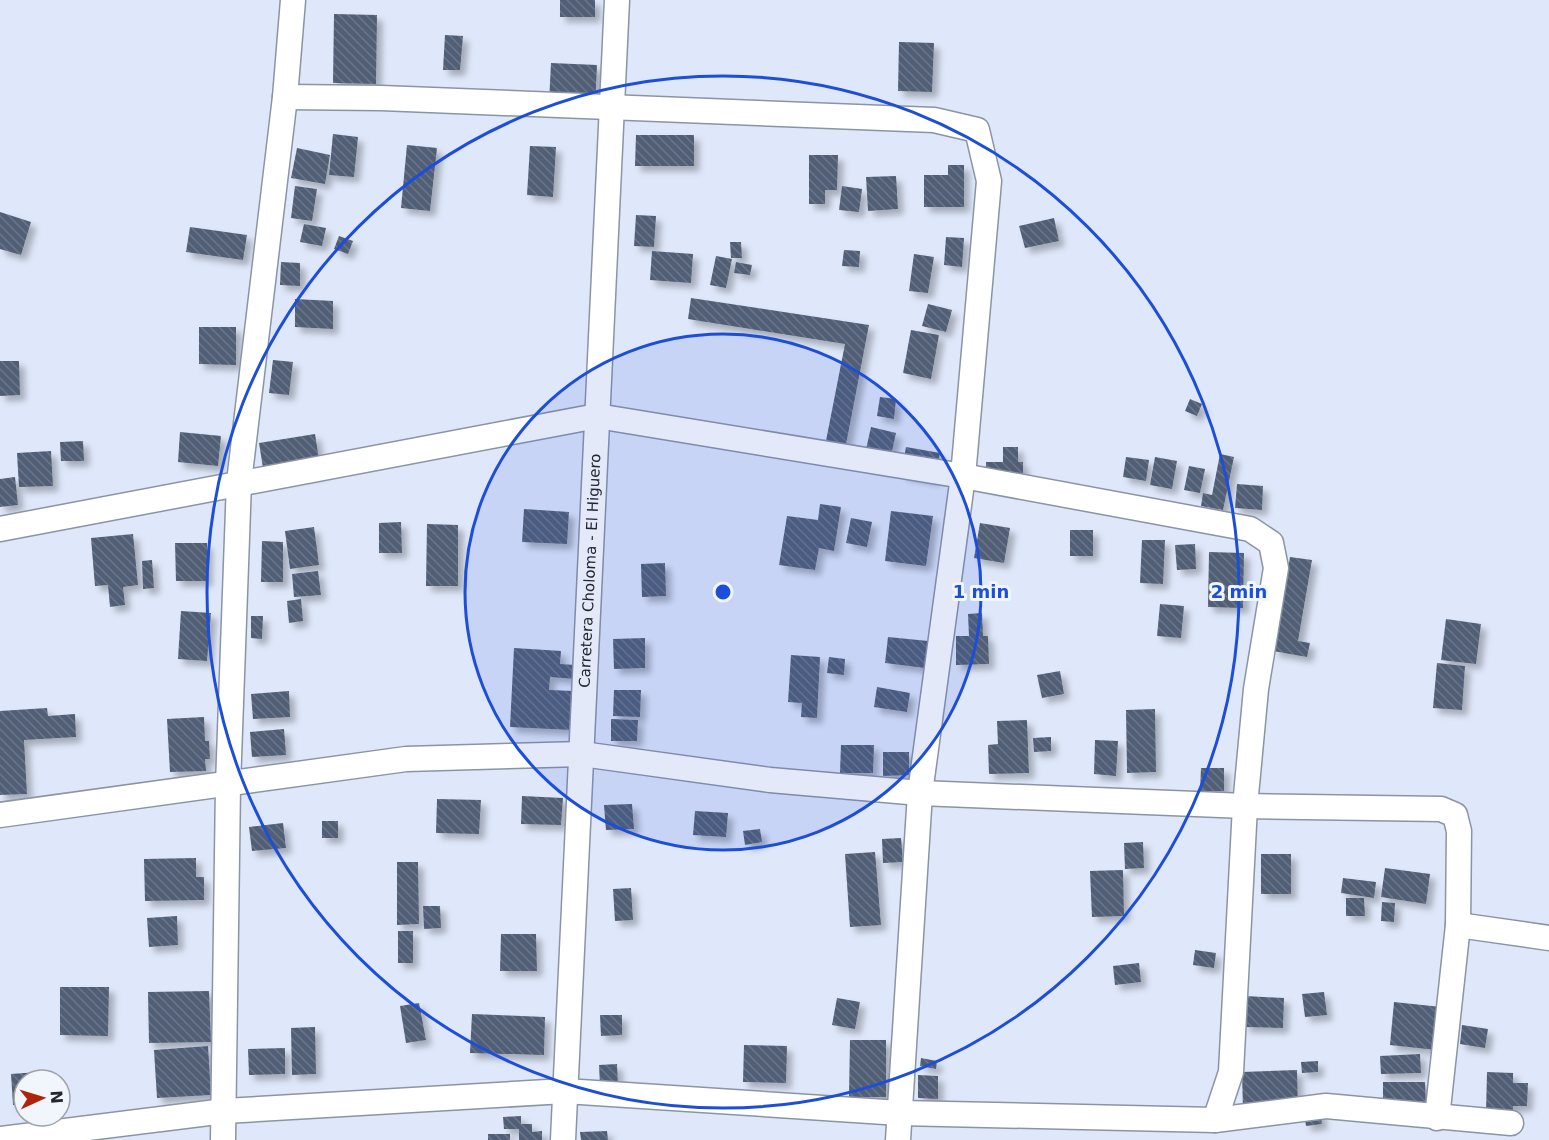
<svg xmlns="http://www.w3.org/2000/svg" width="1549" height="1140" font-family="'DejaVu Sans',sans-serif">
<style>
.building{fill:url(#building-back-hatch);filter:url(#shadow)}
.lines{fill:none;stroke-linecap:round;stroke-linejoin:round}
.minor-casing{stroke:#8b94a4;stroke-width:27}
.minor{stroke:#fff;stroke-width:24}
.ring{fill:none;stroke:#1d4ed8;stroke-width:3}
.labels{text-anchor:middle;dominant-baseline:central;stroke-width:6;stroke-linejoin:round;paint-order:stroke}
.street-label{font-size:15px;fill:#23262d;stroke:#f1f5fc}
.centre{fill:#1d4ed8;stroke:#f1f5fc;stroke-width:3}
.ring-label{font-size:18px;text-anchor:middle;font-weight:bold;fill:#1d4ed8;stroke:#f1f5fc;stroke-width:6;stroke-linejoin:round;paint-order:stroke}
</style>
<defs>
<pattern id="building-back-hatch" width="6" height="6" patternUnits="userSpaceOnUse" patternTransform="scale(1.5)"><rect width="6" height="6" fill="#515e76"/><path d="M-1 5l2 2M0 0l6 6M5-1l2 2" fill="none" stroke="#6c7688"/></pattern>
<filter id="shadow"><feDropShadow dx="5.5" dy="5.5" stdDeviation="3" flood-color="#0004"/></filter>
</defs>
<rect width="100%" height="100%" fill="#dfe8fa"/>
<g class="building">
<rect x="560" y="0" width="35" height="17"/>
<path d="M334 14 377 15 376 84 333 83Z"/>
<path d="M445 35 463 36 460 70H443Z"/>
<path d="M899 42 934 43 932 92 898 91Z"/>
<path d="M551 63 597 65 595 106 549 103Z"/>
<path d="M333 134 358 137 354 177 329 175Z"/>
<path d="M636 135H694V166H635Z"/>
<path d="M407 145 437 148 430 211 401 208Z"/>
<path d="M530 146 556 147 553 197 527 195Z"/>
<path d="M297 148 330 155 325 184 291 178Z"/>
<path d="M809 155H838L837 190H825V204H809Z"/>
<path d="M948 165H964V207H924V175H948Z"/>
<path d="M896 176 898 209 868 211 866 177Z"/>
<path d="M295 186 317 189 312 221 291 218Z"/>
<path d="M842 186 862 189 859 212 839 210Z"/>
<path d="M0 212 31 222 21 255 0 249Z"/>
<path d="M636 215 656 216 654 247 634 246Z"/>
<path d="M1054 218 1059 241 1025 248 1019 226Z"/>
<path d="M304 224 326 228 322 246 300 242Z"/>
<path d="M190 227 247 235 243 260 186 252Z"/>
<path d="M339 236 353 241 348 254 334 249Z"/>
<path d="M946 237 964 238 962 267 944 265Z"/>
<path d="M730 242H741L742 258H731Z"/>
<path d="M844 250 860 251 859 267 842 266Z"/>
<path d="M652 251 693 254 691 283 650 280Z"/>
<path d="M914 254 934 257 928 293 909 291Z"/>
<path d="M716 256 732 259 726 288 710 285Z"/>
<path d="M281 262 300 263V286L280 285Z"/>
<path d="M736 262 752 265 750 275 734 273Z"/>
<path d="M691 298 869 325 843 460 823 456 845 344 688 319Z"/>
<path d="M295 299 333 301V329L295 327Z"/>
<path d="M928 304 952 310 946 332 922 326Z"/>
<path d="M199 327H236V365L199 364Z"/>
<path d="M911 330 939 335 931 379 903 373Z"/>
<path d="M273 360 293 362 289 395 269 393Z"/>
<path d="M0 361H19L20 395 0 396Z"/>
<path d="M880 397 896 399 894 419 877 416Z"/>
<path d="M1190 399 1202 404 1197 416 1185 411Z"/>
<path d="M871 427 896 433 888 469 863 463Z"/>
<path d="M180 432 221 436 218 466 178 462Z"/>
<path d="M315 434 321 472 265 480 259 443Z"/>
<path d="M83 441 84 461H61L60 442Z"/>
<path d="M906 447 940 453 935 480 901 474Z"/>
<path d="M1003 447H1018V462H1023V485H986V462H1003Z"/>
<path d="M51 451 53 486 19 487 17 453Z"/>
<path d="M1220 454 1234 457 1223 510 1201 506 1203 493 1212 495Z"/>
<path d="M1126 457 1149 460 1146 481 1123 477Z"/>
<path d="M1155 457 1177 461 1172 489 1150 485Z"/>
<path d="M1189 466 1205 469 1200 493 1184 490Z"/>
<path d="M15 477 18 505 0 507V479Z"/>
<path d="M1237 484 1263 486 1262 510 1235 508Z"/>
<path d="M820 504 841 507 834 551 819 548 815 570 779 565 787 516 818 520Z"/>
<path d="M524 509 569 512 567 544 522 542Z"/>
<path d="M891 511 933 516 926 566 885 561Z"/>
<path d="M851 518 872 522 867 547 846 543Z"/>
<path d="M401 522 402 553H379V523Z"/>
<path d="M980 523 1010 528 1004 563 974 558Z"/>
<path d="M427 524 458 525V586H426Z"/>
<path d="M314 527 319 565 290 569 285 531Z"/>
<rect x="1070" y="530" width="23" height="26"/>
<path d="M133 534 138 585 123 587 125 605 110 607 108 585 95 586 91 538Z"/>
<path d="M1142 540H1165L1163 584 1140 583Z"/>
<path d="M262 541 283 542V582H261Z"/>
<path d="M175 543H207V581H176Z"/>
<path d="M1195 544 1196 569 1177 570 1175 545Z"/>
<path d="M1209 552 1244 553 1243 608 1208 607Z"/>
<path d="M1290 557 1312 560 1298 641 1310 643 1307 657 1273 651Z"/>
<path d="M152 560 154 588 143 589 142 561Z"/>
<path d="M665 563 666 596 642 597 641 564Z"/>
<path d="M318 571 321 595 294 597 292 574Z"/>
<path d="M301 599 303 621 289 623 287 601Z"/>
<path d="M1160 604 1184 606 1181 638 1157 636Z"/>
<path d="M181 611 211 613 207 661 178 659Z"/>
<path d="M982 613 983 636H988L989 664 956 665V636H969L968 614Z"/>
<path d="M251 616H263L262 639 251 638Z"/>
<path d="M1446 619 1481 624 1476 664 1441 660Z"/>
<path d="M888 637 928 641 925 668 885 663Z"/>
<path d="M645 638V668L614 669 613 639Z"/>
<path d="M514 648 561 651 560 664 575 665V679L550 677 549 690 574 691 572 730 510 727Z"/>
<path d="M791 655 820 657 817 718 801 717 802 703 788 702Z"/>
<path d="M829 657 845 659 844 675 827 673Z"/>
<path d="M1437 663 1465 666 1462 710 1433 708Z"/>
<path d="M1060 671 1064 694 1042 698 1037 675Z"/>
<path d="M877 687 910 693 907 712 874 707Z"/>
<path d="M614 690H641L640 717 613 716Z"/>
<path d="M289 691 290 717 253 719 251 694Z"/>
<path d="M47 708 48 716 75 714 76 737 24 740 27 794 0 795V711Z"/>
<path d="M1155 709 1156 772 1127 773 1126 710Z"/>
<path d="M204 717 205 741H209L210 759H205L206 771 170 772 167 719Z"/>
<path d="M611 719 638 720 637 741H611Z"/>
<path d="M1027 720 1029 773 989 774 988 745 998 744 997 721Z"/>
<path d="M284 729 286 755 252 757 250 732Z"/>
<path d="M1051 737V751L1034 752 1033 738Z"/>
<path d="M1095 740 1118 741 1116 776 1094 774Z"/>
<path d="M841 745H874L873 773H840Z"/>
<path d="M883 752H909V775L883 776Z"/>
<path d="M1201 768H1224V791H1200Z"/>
<path d="M522 796 563 798 561 825 521 824Z"/>
<path d="M437 799 481 800 479 834 436 833Z"/>
<path d="M632 804 634 829 606 830 604 805Z"/>
<path d="M695 811 728 813 726 837 693 835Z"/>
<rect x="322" y="821" width="16" height="17"/>
<path d="M283 823 286 848 252 851 249 827Z"/>
<path d="M760 829 762 842 745 845 743 831Z"/>
<path d="M901 838 903 862 883 863 882 839Z"/>
<path d="M1143 842 1144 868 1125 869 1124 843Z"/>
<path d="M875 852 881 925 850 927 845 854Z"/>
<rect x="1261" y="854" width="30" height="40"/>
<path d="M196 858V877H204V900L145 901 144 859Z"/>
<path d="M397 862H418L419 924 397 925Z"/>
<path d="M1385 868 1430 874 1426 904 1381 897Z"/>
<path d="M1123 870 1124 916 1092 917 1090 871Z"/>
<path d="M1343 878 1376 882 1374 898 1341 893Z"/>
<path d="M631 888 633 920 615 921 613 889Z"/>
<path d="M1346 898H1364L1365 916H1346Z"/>
<path d="M1382 902 1395 903 1394 922 1381 921Z"/>
<path d="M423 906H440L441 928 424 929Z"/>
<path d="M177 916 178 945 149 947 147 918Z"/>
<rect x="398" y="931" width="15" height="32"/>
<path d="M501 934H536L537 971H500Z"/>
<path d="M1195 950 1216 953 1214 968 1193 965Z"/>
<path d="M1139 963 1141 982 1115 985 1113 966Z"/>
<path d="M60 987H109L108 1036 60 1035Z"/>
<path d="M209 991 211 1042 149 1043 148 992Z"/>
<path d="M1324 992 1327 1015 1305 1017 1302 994Z"/>
<path d="M1245 996 1284 998 1283 1028 1244 1027Z"/>
<path d="M837 998 860 1002 855 1029 832 1025Z"/>
<path d="M1394 1002 1441 1007 1436 1050 1390 1045Z"/>
<path d="M419 1003 426 1040 406 1043 400 1006Z"/>
<path d="M472 1014 545 1017 544 1055 470 1053Z"/>
<path d="M600 1015H622V1035L601 1036Z"/>
<path d="M1462 1025 1488 1029 1485 1048 1460 1044Z"/>
<path d="M315 1027 316 1074 292 1075 291 1028Z"/>
<path d="M850 1040H886V1097H849Z"/>
<path d="M744 1045 787 1046 786 1083 743 1082Z"/>
<path d="M208 1046 211 1095 157 1098 154 1050Z"/>
<path d="M285 1048V1074L249 1075 248 1049Z"/>
<path d="M1420 1054 1421 1073 1381 1074 1380 1056Z"/>
<path d="M921 1058 937 1061 936 1069 920 1066Z"/>
<path d="M1318 1061V1072L1302 1073 1301 1062Z"/>
<path d="M617 1064 618 1086H600L599 1065Z"/>
<path d="M1297 1070 1298 1108 1243 1110 1242 1072Z"/>
<path d="M38 1072 39 1080H24V1104L13 1105 11 1074Z"/>
<path d="M1487 1072 1513 1073V1083H1528L1527 1106H1513V1114H1486Z"/>
<path d="M918 1075 938 1076V1099L918 1098Z"/>
<path d="M1383 1082H1425L1426 1104H1383Z"/>
<path d="M1320 1110 1322 1124 1306 1126 1304 1112Z"/>
<path d="M521 1116V1124H532V1132L542 1131V1140H519V1129H504L503 1117Z"/>
<path d="M607 1131 608 1140H581L580 1132Z"/>
<rect x="488" y="1134" width="22" height="6"/>
</g>
<g class="lines">
<defs>
<g id="minor">
<path d="M285 97 381 98 934 120 977 130 989 181 963 476 920 793 898 1140"/>
<path d="M0 529 597 416 963 476 1250 529 1271 543 1276 568 1256 689 1245 806 1231 1072 1215 1120"/>
<path d="M0 815 406 759 582 754 770 780 920 793 1245 806 1441 809 1455 815 1459 831 1458 925 1437 1118"/>
<path d="M1458 925 1549 938"/>
<path d="M0 1139 225 1111 565 1091 900 1113 1215 1120 1326 1106 1511 1123"/>
<path d="M223 1140 228 785 239 482 285 97 293 0"/>
<path id="s1" d="M563 1140 617 0"/>
</g>
</defs>
<use href="#minor" class="minor-casing"/>
<use href="#minor" class="minor"/>
</g>
<circle cx="723" cy="592" r="258" fill="#1d4ed8" fill-opacity=".12"/>
<g class="ring">
<circle cx="723" cy="592" r="258"/>
<circle cx="723" cy="592" r="516"/>
</g>
<g class="labels">
<g class="street-label">
<text stroke="none"><textPath href="#s1" startOffset="570">Carretera Choloma - El Higuero</textPath></text>
</g>
</g>
<circle cx="723" cy="592" r="9" class="centre"/>
<g class="ring-label">
<text x="981" y="598">1 min</text>
<text x="1239" y="598">2 min</text>
</g>
<g transform="translate(42 1098) rotate(86)"><circle r="28" fill="#f1f5fc" stroke="#9fa2a9" stroke-width="1.5"/>
<path d="M0-4.5L10 22L0 15L-10 22Z" fill="#b0230c"/>
<text y="-9" font-size="16" font-weight="bold" text-anchor="middle" fill="#23262d">N</text>
</g>
</svg>
